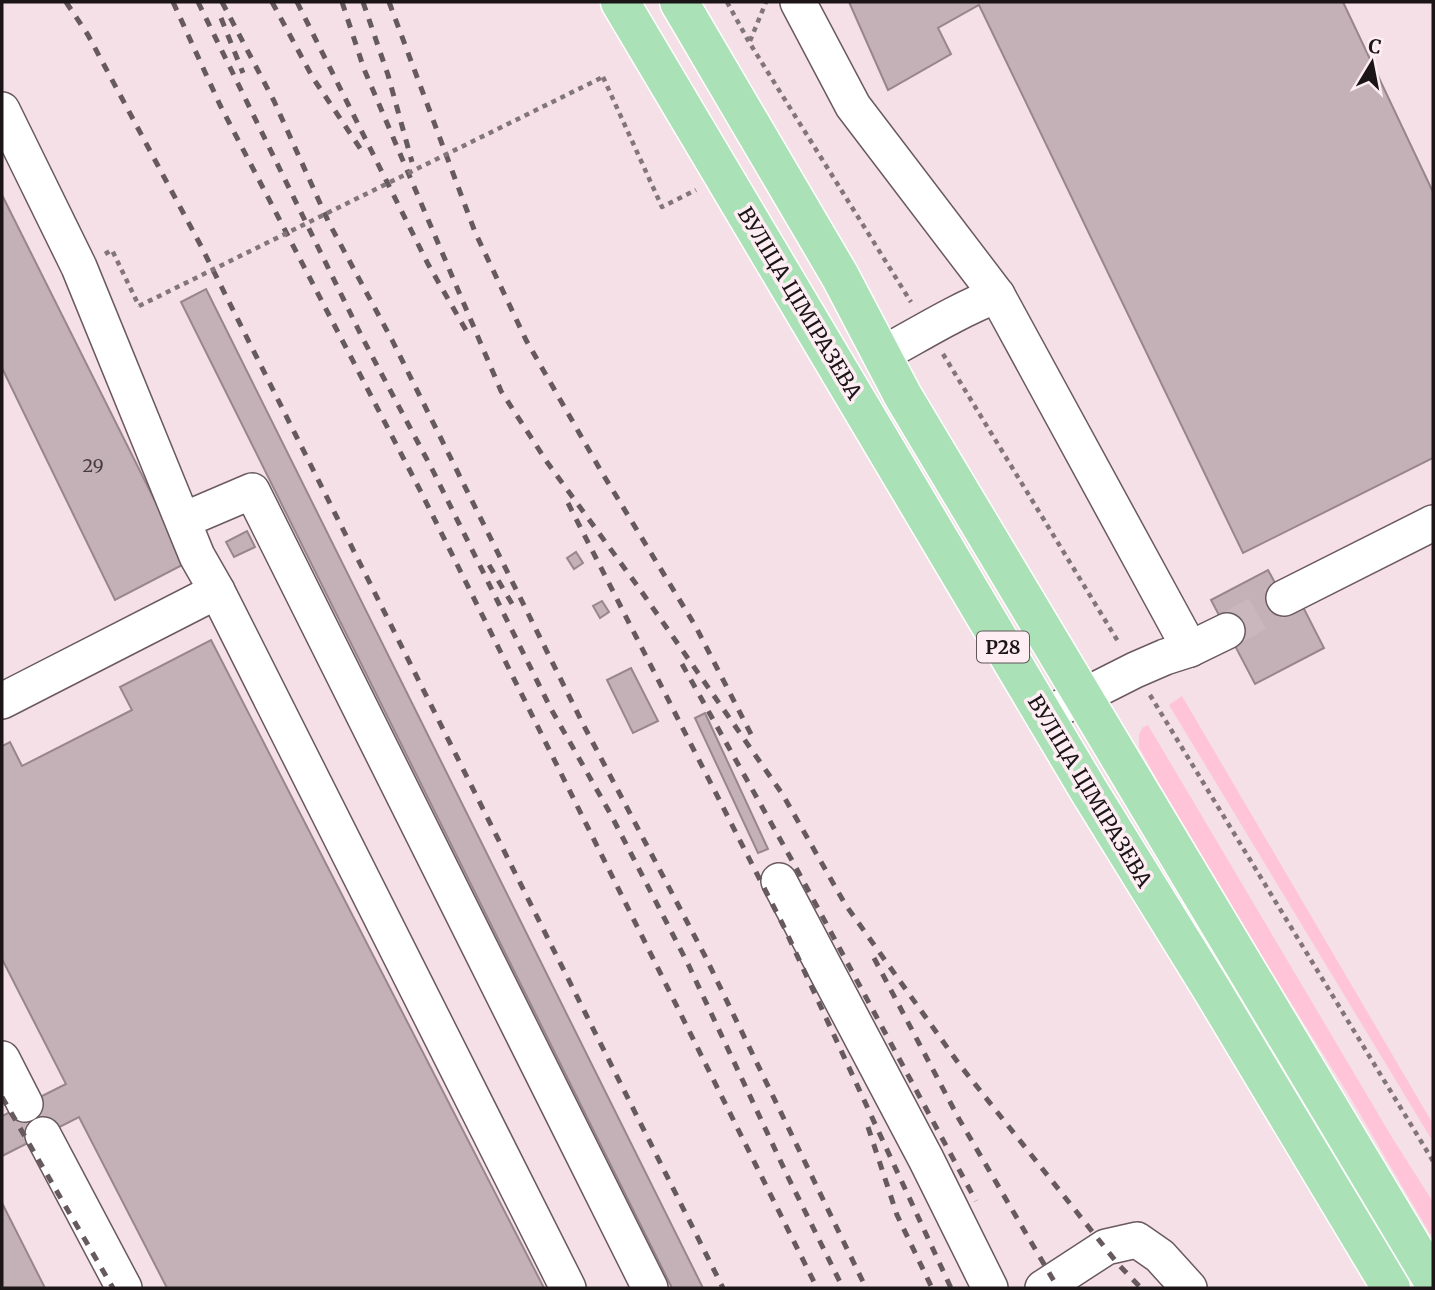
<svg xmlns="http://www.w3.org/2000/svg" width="1435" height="1290" font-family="Merriweather,serif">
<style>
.green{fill:#ffc4d8}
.building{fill:#c3b1b7;stroke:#98868c;stroke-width:2}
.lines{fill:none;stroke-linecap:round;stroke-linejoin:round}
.minor-tunnel{stroke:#c9b7bd;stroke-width:35;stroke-dasharray:35 18;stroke-linecap:butt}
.minor-casing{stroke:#6a5a5f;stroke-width:38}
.major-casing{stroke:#fff;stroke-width:41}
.path{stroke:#83767a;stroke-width:4.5;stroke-dasharray:5 5;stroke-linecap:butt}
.minor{stroke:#fff;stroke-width:35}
.major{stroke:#aae1b6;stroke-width:38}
.rail{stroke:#665a5e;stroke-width:5;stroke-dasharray:9 9;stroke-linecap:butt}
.path-bridge{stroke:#83767a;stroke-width:4.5;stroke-dasharray:5 5;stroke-linecap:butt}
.labels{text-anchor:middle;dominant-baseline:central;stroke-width:7;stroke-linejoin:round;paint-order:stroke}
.number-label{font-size:18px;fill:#463c40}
.shield{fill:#feeef3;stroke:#60565a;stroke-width:2}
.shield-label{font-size:19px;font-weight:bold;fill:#1c1518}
.street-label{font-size:21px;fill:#1c1518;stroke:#feeef3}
</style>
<rect width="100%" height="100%" fill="#f4e0e6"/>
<g class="green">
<path d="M1182 696 1433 1124V1142L1169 705Z"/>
<path d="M1148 725 1393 1139 1433 1202V1232L1430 1234 1350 1097 1265 961 1160 785 1139 747V735L1142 728Z"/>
</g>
<g class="building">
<path d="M849 2H1343L1433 192V458L1243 553 979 5 938 28 951 54 888 90Z"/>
<path d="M2 195 186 563 115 600 2 368Z"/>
<path d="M206 289 703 1288H672L181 302Z"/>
<path d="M247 531 255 547 234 557 226 542Z"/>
<path d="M576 552 583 563 574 569 567 558Z"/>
<path d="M1268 570 1288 607 1300 601 1324 648 1255 684 1211 600Z"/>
<path d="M602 601 609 612 600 618 593 606Z"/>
<path d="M211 640 544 1288H167L79 1117 2 1156V1116L66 1084 2 959V746L10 742 22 766 132 710 120 687Z"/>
<path d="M631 668 658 721 633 733 607 680Z"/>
<path d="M705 713 768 849 758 853 695 718Z"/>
<path d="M2 1203 45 1288H2Z"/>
</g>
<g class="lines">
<path class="minor-tunnel" d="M1227 631 1284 598"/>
<defs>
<g id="minor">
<path d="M798 2 853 106 997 295"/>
<path d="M2 110 79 267 197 556 217 591 568 1288"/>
<path d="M881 355C920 334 956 311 997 295L1190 649"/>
<path d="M184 520 252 491 650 1288"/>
<path d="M1284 598 1433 523"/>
<path d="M2 701 217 591"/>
<path d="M1044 716 1135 670 1165 657 1190 649 1227 631"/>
<path d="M779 881 926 1159 990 1288"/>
<path d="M2 1059 25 1104"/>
<path d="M43 1135 124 1288"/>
<path d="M1043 1288 1106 1247 1137 1240 1160 1256 1189 1288"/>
</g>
<g id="major">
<path d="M620 2 1089 791 1212 990 1391 1288"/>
<path d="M679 2 840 276 903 396 1433 1281"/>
</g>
</defs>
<use href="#minor" class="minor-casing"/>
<use href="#major" class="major-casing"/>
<g class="path">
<path d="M727 2 749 42 911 302"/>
<path d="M750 41 766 2"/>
<path d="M603 77 662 207 696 190"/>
<path d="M105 254 112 250 139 306"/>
<path d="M943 354 1119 643"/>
<path d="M1150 695 1433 1161"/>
</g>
<use href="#minor" class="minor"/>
<use href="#major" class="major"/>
<g class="rail">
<path d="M66 2 88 35 201 246 723 1288"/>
<path d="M173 2 220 105 421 492 817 1288"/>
<path d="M198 2 363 339 432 469 551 709 610 813 688 964 788 1177 843 1288"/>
<path d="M222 2 274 101 329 223 392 340 583 724 705 956 866 1288"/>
<path d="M272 2 313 78 364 154"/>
<path d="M297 2 428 264 467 332"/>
<path d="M342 2 364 69 501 391 547 462 639 588 783 795 845 904 959 1064 1118 1264 1141 1288"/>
<path d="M363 2 388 75 412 162"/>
<path d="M389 2 475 232 526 340 601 471 696 627 754 740"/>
<path d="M221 18 243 73"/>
<path d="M568 503 783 925 951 1288"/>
<path d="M489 565 514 607"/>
<path d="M682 664 794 864 976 1201"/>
<path d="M874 958 959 1119 1058 1288"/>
<path d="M2 1097 113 1288"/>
<path d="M868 1127 897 1215 932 1288"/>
</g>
<path class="path-bridge" d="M139 306 603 77"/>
</g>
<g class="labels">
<g class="number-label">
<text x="93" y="465">29</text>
</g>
<rect class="shield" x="977" y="631.5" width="52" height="31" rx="5"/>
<g class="shield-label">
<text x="1003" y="647">Р28</text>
</g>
<g class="street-label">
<text transform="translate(800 303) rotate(59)">ВУЛІЦА ЦІМІРАЗЕВА</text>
<text transform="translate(1090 791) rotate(59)">ВУЛІЦА ЦІМІРАЗЕВА</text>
</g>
</g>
<rect width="1435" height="1290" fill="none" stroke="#1c1518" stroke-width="7"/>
<g transform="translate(1372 63) rotate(10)" stroke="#feeef3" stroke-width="5" paint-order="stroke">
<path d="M0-5L12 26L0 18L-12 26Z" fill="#1c1518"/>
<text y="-10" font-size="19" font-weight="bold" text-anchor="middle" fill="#1c1518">С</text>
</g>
</svg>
